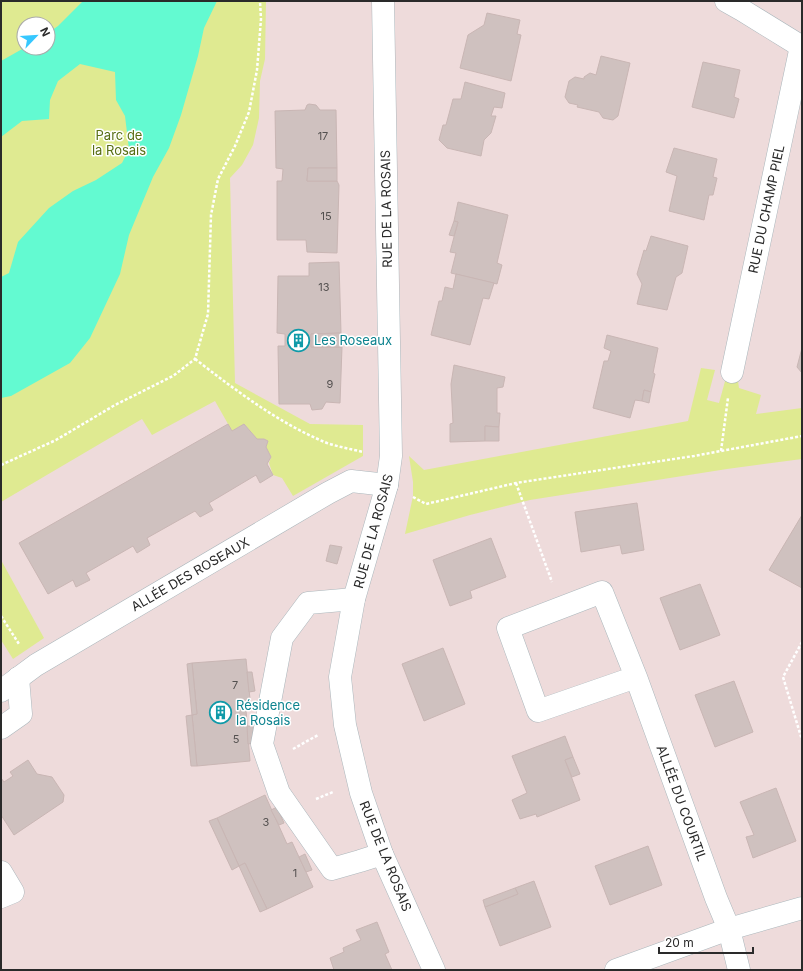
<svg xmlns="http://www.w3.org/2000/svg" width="803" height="971" font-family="Inter,sans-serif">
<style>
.green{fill:#dfea91;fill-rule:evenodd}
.water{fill:#63fad1}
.building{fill:#cfc1bf;stroke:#c9b6b4}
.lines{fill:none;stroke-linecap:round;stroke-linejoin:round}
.minor-casing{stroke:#abb7bc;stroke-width:23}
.path{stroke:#fff;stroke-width:2.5;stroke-dasharray:3 2;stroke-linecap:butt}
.minor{stroke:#fff;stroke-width:22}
.labels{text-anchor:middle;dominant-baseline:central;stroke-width:3;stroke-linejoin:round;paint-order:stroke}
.number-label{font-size:11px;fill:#53504f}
.park-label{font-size:13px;fill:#576e13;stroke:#fff}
.street-label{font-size:13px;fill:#2a2a2a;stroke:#fff}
.culture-label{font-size:13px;fill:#0d838f;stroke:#fff;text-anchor:start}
</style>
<rect width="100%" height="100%" fill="#eedbdb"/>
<g class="green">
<path d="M1 1H266L265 59 260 81 259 118 253 145 242 165 230 178 235 383 310 424 363 425V456L293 496 282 478 273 475 269 463 271 457 266 447 268 441 264 439H257L244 424 232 431 215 401 152 435 142 419 1 502ZM24 24H48V48H24Z"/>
<path d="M701 368 715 370 707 400 719 403 727 374H737L739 388 761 395 756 414 802 408V459L727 469 530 500 470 515 405 534 413 496V482L409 456 424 470 688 421Z"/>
<path d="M1 560 44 638 13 659 1 640Z"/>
</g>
<path class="water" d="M83 1H217L204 28 198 56 181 115 169 148 153 177 129 235 120 274 90 338 70 363 11 396 1 398V277L9 273 18 242 49 208 73 191 96 180 122 163 129 149 125 116 116 100 115 72 80 64 58 81 50 100 49 119 22 121 1 137V61L24 48H48V33L58 26Z"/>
<g class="building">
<path d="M487 13 520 20 517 34 521 35 511 81 460 68 468 35 484 25Z"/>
<path d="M601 56 630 63 618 116 613 120 603 118 599 112 577 107 578 105 569 103 565 97 569 81 575 77 584 79V77L590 73 596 75Z"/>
<path d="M703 62 740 70 734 97 739 99 734 118 692 107Z"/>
<path d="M465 82 505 93 502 108 494 107 491 116H496L491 133 484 140 481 156 447 148 439 140 443 125H446L453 99H461Z"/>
<path d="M309 104 316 105 320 110H336L337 168H308L307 181H337L339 185 337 253 307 252 306 240H277V181H282L283 169 276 168 275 111 305 110 307 105Z"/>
<path d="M674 148 717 159 713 177 717 178 713 195H709L704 220 669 211 677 176 666 172Z"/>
<path d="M308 168H337V181H307Z"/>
<path d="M458 202 508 215 497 263 502 265 497 284 451 273 456 253 450 252 458 222 454 221Z"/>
<path d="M454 221 458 222 454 236 449 235Z"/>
<path d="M651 236 688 246 682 273 676 277 667 310 637 304 642 284 637 274 644 250 646 251Z"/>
<path d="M339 262 341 333 311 334V347H342L340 403 326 402 322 409 312 410 310 404H279L278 346H285V334L277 333 278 276H309V263Z"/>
<path d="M456 274 494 283 489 299 483 298 470 345 431 335 439 301H442L445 287 453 289Z"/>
<path d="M341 333 342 347H311V334Z"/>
<path d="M607 335 658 348 653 373 655 374 651 392 644 390 642 401 635 400 630 418 593 408 604 361H608L611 351 604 348Z"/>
<path d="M802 348V373L797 367Z"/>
<path d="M454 365 505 377 503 387 497 388V413H500L499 427 485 426V441L450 442V424L453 423 451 384Z"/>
<path d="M644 390 651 392 649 403 642 401Z"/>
<path d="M228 424 232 431 244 424 257 439H264L268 441 266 447 271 457 267 464 273 475 260 483 256 475 209 503 213 510 200 517 195 511 147 538 150 545 137 553 133 546 86 573 90 580 76 587 73 580 48 594 19 543Z"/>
<path d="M485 426 499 427V441H485Z"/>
<path d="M637 503 644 550 622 554 620 545 581 552 575 512Z"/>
<path d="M802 515V588L769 570Z"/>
<path d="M491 538 506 577 470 591 472 598 450 606 433 560Z"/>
<path d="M330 545 342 547 337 564 326 561Z"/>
<path d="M700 584 720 635 680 650 660 598Z"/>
<path d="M443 648 465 704 424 721 402 664Z"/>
<path d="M246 659 251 709 246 710 250 761 197 766 192 715 197 714 192 663Z"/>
<path d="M192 663 197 714 192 715 187 664Z"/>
<path d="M247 672H252L255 691 249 692Z"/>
<path d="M734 681 753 732 715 747 695 695Z"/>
<path d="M192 715 197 766H191L186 716Z"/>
<path d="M247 726H253L254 743 248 744Z"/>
<path d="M565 736 573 757 565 760 580 800 537 817 536 814 520 819 512 800 527 793 512 756Z"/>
<path d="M573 757 580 774 572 777 565 760Z"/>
<path d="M28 760 37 774 52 777 64 795 63 802 14 835 1 815V778L4 782 13 776 10 772Z"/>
<path d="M776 788 796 841 753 858 746 837 754 835 740 802Z"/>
<path d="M265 795 287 844 292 842 313 887 267 909 245 863 239 866 217 818Z"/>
<path d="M277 807 284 823 279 825 271 810Z"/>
<path d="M217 818 239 866 232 870 209 821Z"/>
<path d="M648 846 662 885 610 905 595 866Z"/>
<path d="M305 854 312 870 306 872 299 857Z"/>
<path d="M245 863 267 909 260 912 239 866Z"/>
<path d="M534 881 551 927 500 946 485 907 518 894 515 888Z"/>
<path d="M515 888 518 894 485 907 483 900Z"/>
<path d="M377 922 389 952 385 954 392 970H334L330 958 344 952 343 948 361 940 356 930Z"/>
</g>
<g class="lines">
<defs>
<g id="minor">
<path d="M383 1 391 456 387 485 354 599 340 677 345 725 361 793 382 854 434 970"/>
<path d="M726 1 742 10 802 47"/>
<path d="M732 372 801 46"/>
<path d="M354 599 308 603 282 638 262 744 279 793 332 869 360 861 382 854"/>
<path d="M636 677 538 711 508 628 602 592 636 677 716 898 729 929 739 970"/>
<path d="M1 691 36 665 328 493 351 481 387 485"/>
<path d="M1 728 21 714 18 678"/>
<path d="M1 872 13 892 1 897"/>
<path d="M616 970 729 929 802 908"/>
</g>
</defs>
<use href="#minor" class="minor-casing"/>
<g class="path">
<path d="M195 359C237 391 278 423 327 443 339 447 351 449 363 452"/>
<path d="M721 451 728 398"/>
<path d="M1 465 56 440 115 405 173 376 195 359 208 314 211 215 218 179 235 146 249 112 257 70 261 19 260 1"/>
<path d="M516 483 552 582"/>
<path d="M413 497 426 504 516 483 694 456 802 436"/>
<path d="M1 616 19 644"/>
<path d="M802 642 783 677 802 740"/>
<path d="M293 749 318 735"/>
<path d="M316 799 333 792"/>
</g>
<use href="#minor" class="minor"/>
</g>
<defs>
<symbol id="building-ring" viewBox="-11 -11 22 22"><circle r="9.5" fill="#fff" stroke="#0f9aa8" stroke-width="1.5"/><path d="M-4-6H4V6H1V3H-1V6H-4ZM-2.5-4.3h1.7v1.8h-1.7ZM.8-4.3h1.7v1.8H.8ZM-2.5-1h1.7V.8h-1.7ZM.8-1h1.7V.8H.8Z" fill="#0f9aa8"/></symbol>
</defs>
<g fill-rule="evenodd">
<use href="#building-ring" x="286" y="328" width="25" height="25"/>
<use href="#building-ring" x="208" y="700" width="25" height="25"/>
</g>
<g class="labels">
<g class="number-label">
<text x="323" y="136">17</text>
<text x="326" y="216">15</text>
<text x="324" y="287">13</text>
<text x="330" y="384">9</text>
<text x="235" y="685">7</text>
<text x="236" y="739">5</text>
<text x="266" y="822">3</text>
<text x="295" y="873">1</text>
</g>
<g class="park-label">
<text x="119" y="135">Parc de<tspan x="119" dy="15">la Rosais</tspan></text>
</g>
<g class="street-label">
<text transform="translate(386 209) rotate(-91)">RUE DE LA ROSAIS</text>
<text transform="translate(766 209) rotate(-78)">RUE DU CHAMP PIEL</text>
<text transform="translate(373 531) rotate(-75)">RUE DE LA ROSAIS</text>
<text transform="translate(190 574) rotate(-30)">ALLÉE DES ROSEAUX</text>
<text transform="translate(682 803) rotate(70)">ALLÉE DU COURTIL</text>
<text transform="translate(386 856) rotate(68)">RUE DE LA ROSAIS</text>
</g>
<g class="culture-label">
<text x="314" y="340">Les Roseaux</text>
<text x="236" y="705">Résidence<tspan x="236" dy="15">la Rosais</tspan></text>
</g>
</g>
<rect width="803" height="971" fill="none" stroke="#2a2a2a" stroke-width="4"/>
<g transform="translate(36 36) rotate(65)"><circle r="19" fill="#ffffff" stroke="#aaaaaa"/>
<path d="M0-3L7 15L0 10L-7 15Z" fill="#36c8ff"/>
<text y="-6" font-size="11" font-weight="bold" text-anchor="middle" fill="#2a2a2a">N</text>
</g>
<path d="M659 947v6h94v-6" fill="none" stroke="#2a2a2a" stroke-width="2"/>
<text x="665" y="947" font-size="12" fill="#2a2a2a" stroke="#ffffff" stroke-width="3" paint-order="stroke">20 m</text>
</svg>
